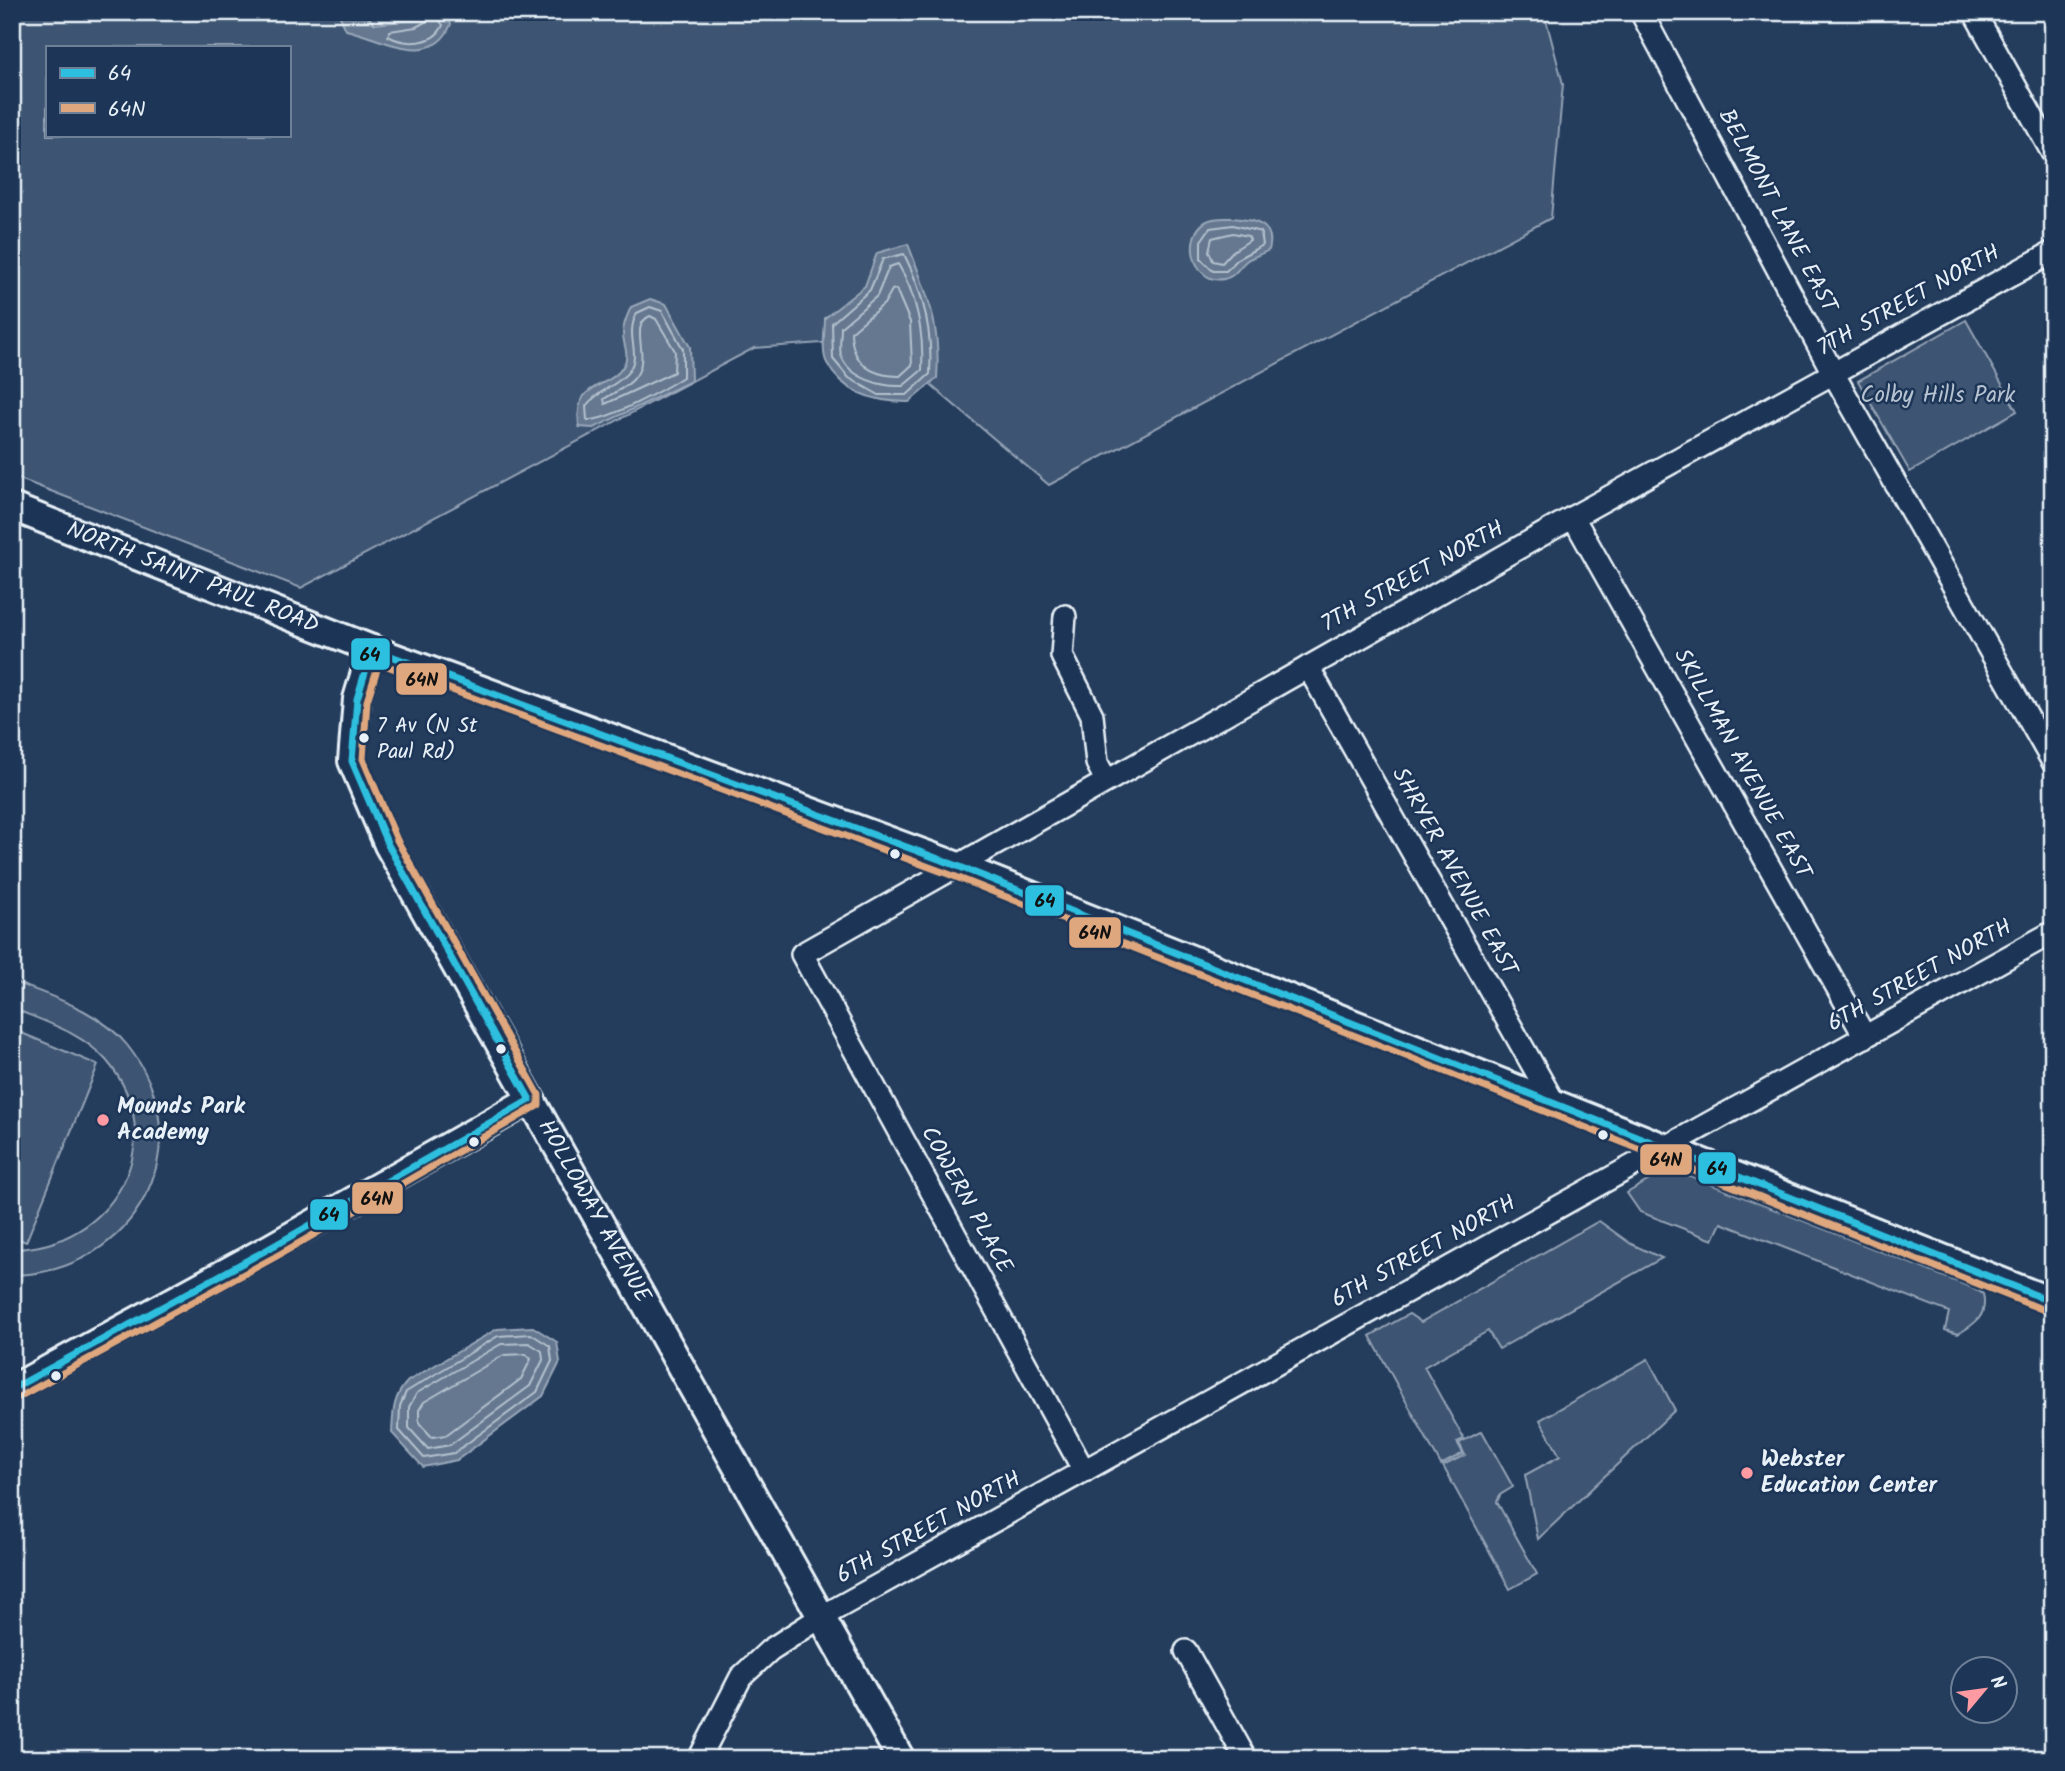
<svg xmlns="http://www.w3.org/2000/svg" width="2065" height="1771" font-family="Kalam,sans-serif">
<style>
.green{fill:#3e5472;stroke:#93a2b5;stroke-width:2;fill-rule:evenodd}
.water{fill:#657890;stroke:#99a8ba;stroke-width:2}
.lines{fill:none;stroke-linecap:round;stroke-linejoin:round}
.shore{stroke:#b4c1ce;stroke-width:2}
.minor-casing{stroke:#e8f1f8;stroke-width:26}
.tertiary-casing{stroke:#e8f1f8;stroke-width:32}
.minor{stroke:#1d3557;stroke-width:21}
.tertiary{stroke:#1d3557;stroke-width:26}
.bus-1-casing{stroke:#1d3557;stroke-width:12}
.bus-2-casing{stroke:#1d3557;stroke-width:12}
.bus-1{stroke:#2dbfdf;stroke-width:7}
.bus-2{stroke:#dfa77e;stroke-width:7}
.bus-dot{fill:#e8f1f8;stroke:#1d3557;stroke-width:2.5}
.poi-dot{fill:#ff9aa2;stroke:#1d3557;stroke-width:2.5}
.labels{text-anchor:middle;dominant-baseline:central;stroke-width:5;stroke-linejoin:round;paint-order:stroke}
.bus-label{font-size:21px;fill:#e8f1f8;stroke:#1d3557;text-anchor:start}
.street-label{font-size:23px;fill:#e8f1f8;stroke:#1d3557}
.park-label{font-size:23px;fill:#b5c2d0;stroke:#1d3557}
.poi-label{font-size:23px;font-weight:bold;fill:#e8f1f8;stroke:#1d3557;text-anchor:start}
.line-badge{stroke:#1d3557;stroke-width:2.5}
.pale-badge-label{font-size:19px;text-anchor:middle;font-weight:bold;fill:#111}
</style>
<rect width="100%" height="100%" fill="#253d5d"/>
<filter id="ink" filterUnits="userSpaceOnUse"><feTurbulence type="fractalNoise" baseFrequency=".0143" numOctaves="2"/><feDisplacementMap in="SourceGraphic" scale="14" xChannelSelector="R" yChannelSelector="G"/><feConvolveMatrix kernelMatrix="1 2 1 2 8 2 1 2 1" color-interpolation-filters="sRGB"/></filter>
<g filter="url(#ink)">
<g class="green">
<path d="M12 12H1544L1563 84 1551 218 1049 485 876 339 754 348 301 588 12 476ZM47 47H289V135H47Z"/>
<path d="M1966 320 2017 411 1910 472 1858 381Z"/>
<path d="M12 981C52 997 99 1010 127 1045 206 1144 134 1274 12 1275V1249C112 1249 175 1140 106 1060 81 1032 45 1022 12 1008Z"/>
<path d="M12 1029 98 1065 26 1242 12 1236Z"/>
<path d="M1670 1168 1975 1289 1983 1294C1988 1316 1975 1324 1958 1334L1945 1330 1949 1312 1721 1223 1713 1240 1640 1212 1627 1193Z"/>
<path d="M1599 1221 1631 1244 1662 1258 1499 1349 1488 1331 1424 1367 1464 1439 1457 1442 1463 1453 1441 1465 1370 1336 1409 1314 1421 1322Z"/>
<path d="M1648 1359 1675 1410 1538 1539 1525 1475 1560 1456 1540 1420Z"/>
<path d="M1482 1431 1513 1487 1500 1495 1497 1502 1537 1574 1510 1589 1443 1466 1465 1455 1459 1443Z"/>
</g>
<g class="water">
<path d="M338 12H363L375 24 413 20 440 12 446 15 451 24C433 71 379 37 346 30Z"/>
<path d="M1233 218C1255 220 1276 224 1269 250 1262 254 1255 256 1249 259 1239 265 1236 277 1224 279 1193 285 1181 235 1207 221 1214 217 1225 218 1233 218Z"/>
<path d="M908 244C927 295 941 323 937 378L909 402C878 402 843 394 827 363 821 353 825 331 825 318L865 286 877 253Z"/>
<path d="M650 299 666 304 690 347 691 381 594 428 579 427C573 378 609 392 624 365 630 353 623 346 623 333 623 324 627 316 631 307Z"/>
<path d="M533 1327 557 1342 560 1362 543 1396 457 1460 423 1467 392 1433C393 1412 393 1396 408 1381L497 1329Z"/>
</g>
<g class="lines">
<g class="shore">
<path d="M436 16 443 25C434 46 405 45 388 36L390 31 416 27Z"/>
<path d="M1233 225 1261 232 1263 245 1239 258 1226 271H1213L1201 259V241L1210 228Z"/>
<path d="M1233 233 1248 236 1250 240 1233 251 1222 263 1213 261 1209 251 1212 238Z"/>
<path d="M904 254C923 292 933 331 930 374L907 395H879L849 378 833 359 832 323 870 290 883 259Z"/>
<path d="M898 264C917 295 924 334 922 370L903 386C883 387 849 379 841 355 839 348 841 335 841 327L877 296 889 267Z"/>
<path d="M896 289 910 322 912 365 900 376C869 376 852 362 851 332L884 304 892 290Z"/>
<path d="M650 307 662 311 683 349V377C666 388 606 422 587 420L586 406C597 391 619 385 629 371 642 352 624 337 637 313Z"/>
<path d="M650 316 656 319 675 351 674 372 605 404 604 399C614 392 630 386 636 376 651 354 628 326 650 316Z"/>
<path d="M531 1334 550 1346 552 1361 537 1392 454 1453 424 1458 399 1430 400 1406 406 1392 498 1336Z"/>
<path d="M529 1343 542 1351 543 1360 530 1386 450 1445 428 1449 409 1428V1407L417 1393 501 1344Z"/>
<path d="M526 1354 531 1359 521 1379 446 1435 432 1437 419 1423V1410L424 1402 504 1355Z"/>
</g>
<defs>
<g id="minor">
<path d="M1641 12 1833 373 2053 762"/>
<path d="M1974 12 2053 154"/>
<path d="M1573 517 1865 1037"/>
<path d="M1065 616 1062 656 1092 715 1097 763 1106 780"/>
<path d="M1308 667 1554 1103"/>
<path d="M1084 1471 802 954 1573 517 2053 252"/>
<path d="M1186 1651 1246 1759"/>
<path d="M699 1759 741 1677 770 1650 821 1617 2053 932"/>
</g>
<g id="tertiary">
<path id="s1" d="M12 507 372 649 955 865 2053 1302"/>
<path id="s2" d="M372 649 357 699 352 761 388 845 901 1759"/>
<path d="M12 1389 270 1248 530 1100"/>
</g>
</defs>
<use href="#minor" class="minor-casing"/>
<use href="#tertiary" class="tertiary-casing"/>
<use href="#minor" class="minor"/>
<use href="#tertiary" class="tertiary"/>
<defs>
<path id="bus-1" d="M12 1389 270 1248 530 1100 388 845 352 761 357 699 372 649 955 865 2053 1302"/>
<path id="bus-2" d="M17 1398 275 1257 539 1105V1095L397 840 363 759 367 701 379 663 951 875 2049 1312"/>
</defs>
<use href="#bus-1" class="bus-1-casing"/>
<use href="#bus-2" class="bus-2-casing"/>
<use href="#bus-1" class="bus-1"/>
<use href="#bus-2" class="bus-2"/>
</g>
</g>
<g class="bus-dot">
<circle cx="364" cy="738" r="6"/>
<circle cx="895" cy="854" r="6"/>
<circle cx="501" cy="1049" r="6"/>
<circle cx="1603" cy="1135" r="6"/>
<circle cx="474" cy="1142" r="6"/>
<circle cx="56" cy="1376" r="6"/>
</g>
<g class="poi-dot">
<circle cx="103" cy="1120" r="7"/>
<circle cx="1747" cy="1473" r="7"/>
</g>
<g class="labels">
<g class="bus-label">
<text x="377" y="726">7 Av (N St<tspan x="377" dy="26">Paul Rd)</tspan></text>
</g>
<g class="street-label">
<text transform="translate(1777 211) rotate(62)">BELMONT LANE EAST</text>
<text transform="translate(1909 301) rotate(-29)">7TH STREET NORTH</text>
<text transform="translate(1413 577) rotate(-29)">7TH STREET NORTH</text>
<text stroke="none"><textPath href="#s1" startOffset="194">NORTH SAINT PAUL ROAD</textPath></text>
<text transform="translate(1742 764) rotate(61)">SKILLMAN AVENUE EAST</text>
<text transform="translate(1454 872) rotate(61)">SHRYER AVENUE EAST</text>
<text transform="translate(1920 976) rotate(-29)">6TH STREET NORTH</text>
<text transform="translate(966 1200) rotate(61)">COWERN PLACE</text>
<text stroke="none"><textPath href="#s2" startOffset="626">HOLLOWAY AVENUE</textPath></text>
<text transform="translate(1424 1252) rotate(-29)">6TH STREET NORTH</text>
<text transform="translate(929 1528) rotate(-29)">6TH STREET NORTH</text>
</g>
<g class="park-label">
<text x="1938" y="396">Colby Hills Park</text>
</g>
<g class="poi-label">
<text x="117" y="1107">Mounds Park<tspan x="117" dy="26">Academy</tspan></text>
<text x="1761" y="1460">Webster<tspan x="1761" dy="26">Education Center</tspan></text>
</g>
</g>
<g class="line-badge">
<rect x="350" y="637" width="41" height="34" rx="7" fill="#2dbfdf"/>
<rect x="395" y="662" width="53" height="34" rx="7" fill="#dfa77e"/>
<rect x="1024" y="884" width="41" height="33" rx="7" fill="#2dbfdf"/>
<rect x="1068" y="916" width="54" height="33" rx="7" fill="#dfa77e"/>
<rect x="1639" y="1143" width="54" height="33" rx="7" fill="#dfa77e"/>
<rect x="1697" y="1151" width="40" height="34" rx="7" fill="#2dbfdf"/>
<rect x="351" y="1181" width="53" height="34" rx="7" fill="#dfa77e"/>
<rect x="309" y="1198" width="40" height="33" rx="7" fill="#2dbfdf"/>
</g>
<g class="pale-badge-label">
<text x="370" y="661">64</text>
<text x="422" y="686">64N</text>
<text x="1045" y="907">64</text>
<text x="1095" y="939">64N</text>
<text x="1666" y="1166">64N</text>
<text x="1717" y="1175">64</text>
<text x="377" y="1205">64N</text>
<text x="329" y="1221">64</text>
</g>
<rect width="2065" height="1771" fill="none" stroke="#1d3557" stroke-width="42"/>
<rect x="21" y="21" width="2023" height="1729" fill="none" stroke="#e8f1f8" stroke-width="2.5" filter="url(#ink)"/>
<rect x="46" y="46" width="245" height="91" fill="#1d3557" stroke="#6e8097" stroke-width="2"/>
<rect x="60" y="68" width="35" height="10" fill="#2dbfdf" stroke="#6e8097" stroke-width="2"/>
<text x="108" y="80" font-size="21" fill="#e8f1f8">64</text>
<rect x="60" y="103" width="35" height="10" fill="#dfa77e" stroke="#6e8097" stroke-width="2"/>
<text x="108" y="116" font-size="21" fill="#e8f1f8">64N</text>
<g transform="translate(1984 1690) rotate(61)"><circle r="33" fill="#1d3557" stroke="#6e8097" stroke-width="2"/>
<path d="M0-5L12 26L0 18L-12 26Z" fill="#ff9aa2"/>
<text y="-10" font-size="19" font-weight="bold" text-anchor="middle" fill="#e8f1f8">N</text>
</g>
</svg>
